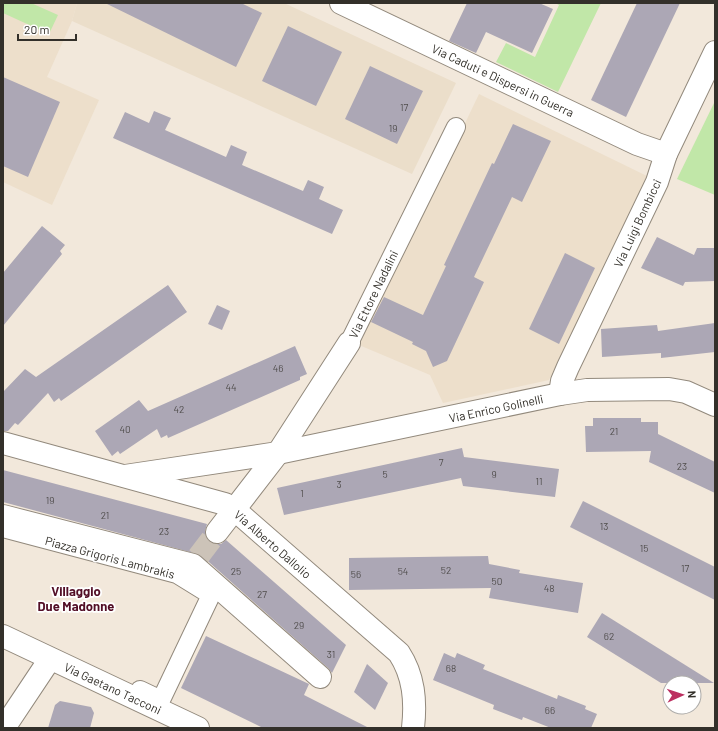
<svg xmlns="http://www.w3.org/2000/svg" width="718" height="731" font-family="Barlow,sans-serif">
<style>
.built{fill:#eddfcb}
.industrial{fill:#ebdeca}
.green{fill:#c1e7a8}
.building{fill:#aca7b5}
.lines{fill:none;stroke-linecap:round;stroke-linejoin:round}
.minor-tunnel{stroke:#ccc3b8;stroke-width:22;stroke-dasharray:22 11;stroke-linecap:butt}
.pedestrian-casing{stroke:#92897c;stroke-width:20}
.minor-casing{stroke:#92897c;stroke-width:24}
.pedestrian{stroke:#fff;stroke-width:18}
.minor{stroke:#fff;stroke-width:22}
.labels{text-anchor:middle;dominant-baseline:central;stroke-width:3.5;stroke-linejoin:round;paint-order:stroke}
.number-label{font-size:10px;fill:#514e4d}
.street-label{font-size:12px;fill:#33302a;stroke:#fff}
.neighbourhood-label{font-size:13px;font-weight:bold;fill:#520e26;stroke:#fff}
</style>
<rect width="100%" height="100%" fill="#f2e8db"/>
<g class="built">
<path d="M3 3H77L72 21 47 77 99 100 52 205 3 182Z"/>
<path d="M479 94 647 176 549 380 443 403 430 375 359 345Z"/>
</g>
<path class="industrial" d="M77 3H284L456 83 412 174 72 21Z"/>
<g class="green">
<path d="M3 3H31L58 15 49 34 3 13Z"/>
<path d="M555 3H601L558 92 496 62 506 43 535 57 559 5Z"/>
<path d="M715 101V195L677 179Z"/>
</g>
<g class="building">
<path d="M105 3H241L262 13 236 67Z"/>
<path d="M467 3H539L553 9 532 53 486 32 476 53 449 41Z"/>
<path d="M637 3H680L626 117 591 100Z"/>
<path d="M288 26 342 52 316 106 262 81Z"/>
<path d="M370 66 423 91 397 144 345 119Z"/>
<path d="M3 77 60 102 28 177 3 166Z"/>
<path d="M154 111 171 118 165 130 226 157 231 145 247 152 242 165 303 191 308 180 324 187 319 199 343 210 332 234 113 138 125 112 149 123Z"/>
<path d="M513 124 551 141 522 202 512 197 474 277 484 282 447 361 433 367 426 351 412 344 413 342 371 322 384 297 423 315 446 266 444 265 492 163 494 164Z"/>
<path d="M42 226 65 245 60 251 62 254 3 326V273Z"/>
<path d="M657 237 694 255 697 248H715V281L685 282 683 286 641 268Z"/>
<path d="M565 253 595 268 559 344 529 329Z"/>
<path d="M168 285 187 312 61 401 59 398 54 402 48 393 18 425 15 423 8 431H3V392L25 369 36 377Z"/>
<path d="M217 305 230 311 222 330 208 324Z"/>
<path d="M715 323V352L661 358V353L602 357 601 329 657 325 658 331Z"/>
<path d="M295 346 307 374 300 377V380L168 438 167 435 161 438 157 429 120 454 118 451 112 456 95 431 139 400 148 411Z"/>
<path d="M593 418H641V422H658V434L715 462V493L649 462 651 451 586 452 585 426H593Z"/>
<path d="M462 448 464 457 559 469 555 497 463 486 461 478 284 515 277 488Z"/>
<path d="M3 470 207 524 205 531 206 537 209 542 216 544H221L226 540 346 645 332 673 328 668 201 555 3 502Z"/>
<path d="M583 501 715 567V600L570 527Z"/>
<path d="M488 556 489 564 520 570 519 573 583 583 578 613 489 598 491 588 349 590V558Z"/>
<path d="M602 613 714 683H661L587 637Z"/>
<path d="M206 636 309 684 304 695 369 728H263L181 688Z"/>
<path d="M444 653 455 658 457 653 485 665 483 669 557 699 558 695 586 706 585 709 597 714 591 728H551L523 717 522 720 493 709 494 705 433 680Z"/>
<path d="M367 664 388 683 375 710 354 692Z"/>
<path d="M60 701 91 707 94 713 90 728H48L55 705Z"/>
</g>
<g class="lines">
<path class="minor-tunnel" d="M198 557 217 532"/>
<defs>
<g id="pedestrian">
<path d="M349 343 456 127"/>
<path d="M3 528 177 574 211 595 161 700 140 690"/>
</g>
<g id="minor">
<path d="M341 3 637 144 666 154"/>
<path d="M560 394 562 381 568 367 657 182 666 154 715 52"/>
<path d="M3 443 225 504 235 510 399 653C414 676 416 701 413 728"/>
<path d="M125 476 278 453 560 394 587 390 669 389 686 392 715 405"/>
<path d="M3 516 193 565 320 677"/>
<path d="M217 532 278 453 349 343"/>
<path d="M3 636 198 728"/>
<path d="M4 728 50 659"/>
</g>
</defs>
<use href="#pedestrian" class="pedestrian-casing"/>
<use href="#minor" class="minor-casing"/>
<use href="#pedestrian" class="pedestrian"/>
<use href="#minor" class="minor"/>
</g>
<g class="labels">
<g class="number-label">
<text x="404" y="107">17</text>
<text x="393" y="128">19</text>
<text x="278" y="368">46</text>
<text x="231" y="387">44</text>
<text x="179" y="409">42</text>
<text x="125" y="429">40</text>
<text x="614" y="431">21</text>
<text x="441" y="462">7</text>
<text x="682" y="466">23</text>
<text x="385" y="474">5</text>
<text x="494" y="474">9</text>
<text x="539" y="481">11</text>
<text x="339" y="484">3</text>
<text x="302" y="493">1</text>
<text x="50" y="500">19</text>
<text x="105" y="515">21</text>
<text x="604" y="526">13</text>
<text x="164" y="531">23</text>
<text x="644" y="548">15</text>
<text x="685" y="568">17</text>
<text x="446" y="570">52</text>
<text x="236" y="571">25</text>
<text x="403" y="571">54</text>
<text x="356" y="574">56</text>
<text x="497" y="581">50</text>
<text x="549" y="588">48</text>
<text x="262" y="594">27</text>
<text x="299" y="625">29</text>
<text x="609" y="636">62</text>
<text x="331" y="654">31</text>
<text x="451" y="668">68</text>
<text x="550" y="710">66</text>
</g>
<g class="street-label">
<text transform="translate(503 80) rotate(25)">Via Caduti e Dispersi in Guerra</text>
<text transform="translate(637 223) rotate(-65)">Via Luigi Bombicci</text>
<text transform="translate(373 294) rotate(-64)">Via Ettore Nadalini</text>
<text transform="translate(496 408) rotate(-12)">Via Enrico Golinelli</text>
<text transform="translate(273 544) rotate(41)">Via Alberto Dallolio</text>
<text transform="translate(110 557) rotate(15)">Piazza Grigoris Lambrakis</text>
<text transform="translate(113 688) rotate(25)">Via Gaetano Tacconi</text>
</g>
<g class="neighbourhood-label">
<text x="76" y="591">Villaggio<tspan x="76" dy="15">Due Madonne</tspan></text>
</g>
</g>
<rect width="718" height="731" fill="none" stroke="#33302a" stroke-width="8"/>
<g transform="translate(682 695) rotate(87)"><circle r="19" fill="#ffffff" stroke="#adacaa"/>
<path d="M0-3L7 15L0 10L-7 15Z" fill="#bc2f60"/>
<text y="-6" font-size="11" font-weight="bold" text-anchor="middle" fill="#33302a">N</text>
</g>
<path d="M18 34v6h58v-6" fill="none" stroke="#33302a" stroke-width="2"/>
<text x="24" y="34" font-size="12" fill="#33302a" stroke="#ffffff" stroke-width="3" paint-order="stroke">20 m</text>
</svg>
